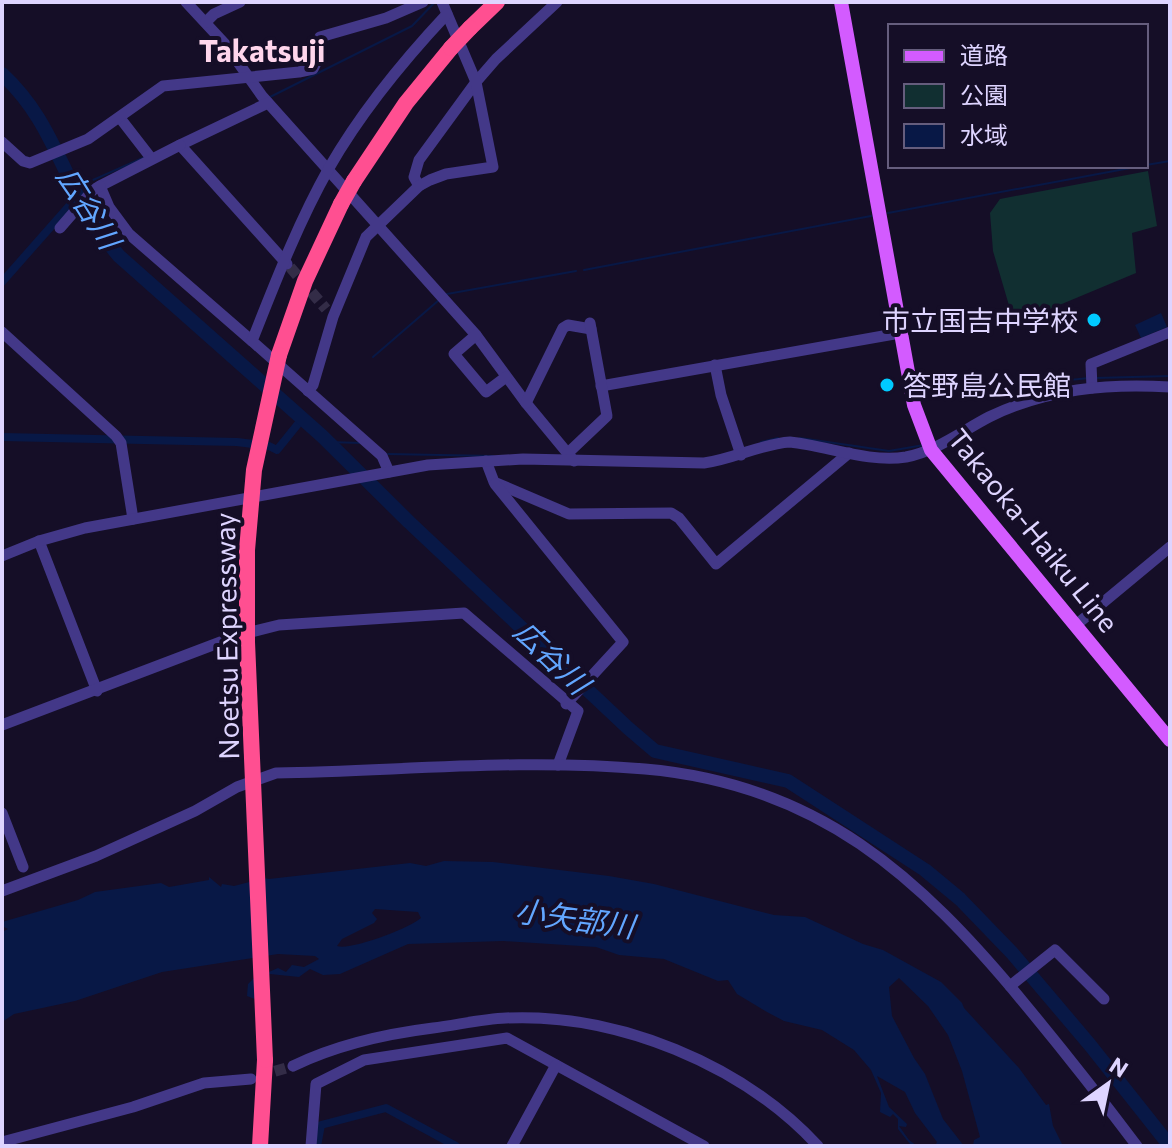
<svg xmlns="http://www.w3.org/2000/svg" width="1172" height="1148" font-family="Commissioner,'Noto Sans JP',sans-serif">
<style>
.green{fill:#112f31}
.water{fill:#081846;fill-rule:evenodd}
.lines{fill:none;stroke-linecap:round;stroke-linejoin:round}
.stream{stroke:#081846;stroke-width:2}
.canal{stroke:#081846;stroke-width:8}
.river{stroke:#081846;stroke-width:14}
.minor-tunnel{stroke:#332c47;stroke-width:11;stroke-dasharray:11 5.5;stroke-linecap:butt}
.minor{stroke:#433888;stroke-width:11}
.major{stroke:#d35bff;stroke-width:14}
.highway{stroke:#ff4f91;stroke-width:16}
.highway-bridge{stroke:#ff4f91;stroke-width:16}
.poi-dot{fill:#00caff;stroke:#150e27;stroke-width:3}
.labels{text-anchor:middle;dominant-baseline:central;stroke-width:8;stroke-linejoin:round;paint-order:stroke}
.poi-label{font-size:28px;fill:#ded4ff;stroke:#150e27;text-anchor:end}
.street-label{font-size:28px;fill:#ded4ff;stroke:#150e27}
.neighbourhood-label{font-size:30px;font-weight:bold;fill:#ffd6ec;stroke:#150e27}
.water-label{font-size:30px;font-style:italic;fill:#62a6ff;stroke:#150e27}
</style>
<rect width="100%" height="100%" fill="#150e27"/>
<path class="green" d="M1148 171 1157 226 1132 233 1136 273 1045 311 1013 319 993 251 990 213 1000 199Z"/>
<g class="water">
<path d="M1161 313 1167 327 1141 338 1135 325Z"/>
<path d="M444 861 493 862 609 876 654 884 774 915 805 917 863 944 883 950 941 982 962 1003 964 1008 1019 1068 1046 1105 1049 1104 1053 1126 1063 1146H973L974 1140 980 1137 962 1071 948 1035 928 1006 899 978 889 987 892 1016 914 1058 925 1074 943 1119 964 1146H922H935L937 1142 915 1113 905 1092 877 1076 889 1107 907 1124 906 1127 899 1126 909 1140 917 1146 910 1144 898 1129V1119L893 1114 890 1117 880 1112 881 1093 871 1070 854 1050 822 1030 784 1021 767 1012 737 994 728 980 718 981 664 959 619 955 596 947 503 941 408 944 340 974 323 975 310 969 299 977 270 974 254 983 257 1000 247 996 248 984 253 979 278 968 286 972 292 965 304 967 319 959 315 956 278 954 162 972 75 1001 14 1014 2 1022V932L8 929 2 926V922L78 900 95 892 161 883 169 887 209 880V877L221 887 222 884 234 886 264 878 269 879 410 863 426 866ZM375 909 418 912 421 918C410 928 350 951 337 946L342 939 374 923 377 919 372 913Z"/>
</g>
<g class="lines">
<g class="stream">
<path d="M270 97 412 26 435 2"/>
<path d="M1146 165 1170 161"/>
<path d="M78 196 93 180 145 157"/>
<path d="M888 213 1141 166"/>
<path d="M584 270 871 216"/>
<path d="M447 294 576 271"/>
<path d="M373 357 439 300"/>
<path d="M1095 378 1170 376"/>
<path d="M1015 400 1060 381 1089 378"/>
<path d="M800 438 889 451 924 445"/>
<path d="M328 442 361 443"/>
<path d="M761 442 778 438"/>
<path d="M388 454 493 456"/>
</g>
<g class="canal">
<path d="M2 282 78 196"/>
<path d="M2 437 237 442 269 446 277 450 302 419"/>
<path d="M317 1146 321 1125 386 1108 456 1146"/>
</g>
<path class="river" d="M2 74C41 110 54 149 77 194 88 217 103 237 119 256L322 436 409 522 628 728 655 751 788 781 925 870 960 899 1013 954 1090 1045 1170 1146"/>
<g class="minor-tunnel">
<path d="M290 267 326 309"/>
<path d="M259 1076 293 1066"/>
</g>
<g class="minor">
<path d="M186 2 225 44 262 96 476 335 526 403 574 461"/>
<path d="M206 22 214 14 240 2"/>
<path d="M268 103 180 145 287 264"/>
<path d="M120 118 151 158"/>
<path d="M2 142 23 161 30 163 88 139 163 86 299 72 313 69 318 59 320 37 386 18 423 2"/>
<path d="M180 145 100 186 109 207 129 234 252 341"/>
<path d="M419 186 414 177 419 160 476 82 496 59 557 2"/>
<path d="M60 228 93 190 100 186"/>
<path d="M2 332 116 436 121 443 133 519"/>
<path d="M476 335 454 354 486 392 506 377"/>
<path d="M715 365 721 395 741 455"/>
<path d="M601 386 900 333"/>
<path d="M1092 388 1091 364 1170 332"/>
<path d="M308 391 313 385 333 317 366 237 419 186 430 180 446 174 493 167 476 82 442 2"/>
<path d="M526 403 563 328 568 325 591 329"/>
<path d="M568 453 607 416 590 323"/>
<path d="M486 461 494 482 569 514 671 513 679 518 716 564 849 453"/>
<path d="M389 472 382 456 252 341C275 283 298 223 329 168 361 112 403 61 447 14"/>
<path d="M495 484 623 642 566 704"/>
<path d="M39 541 97 691"/>
<path d="M2 556 39 541 85 528 428 465 523 459 704 463C734 459 760 444 790 442 828 446 868 463 906 457 937 451 962 431 989 417 1046 389 1107 383 1170 387"/>
<path d="M1076 625 1170 547"/>
<path d="M2 725 239 635 279 625 464 613 578 711 558 765"/>
<path d="M2 813 23 867"/>
<path d="M2 891 96 856 195 811 237 787 276 773C399 771 522 758 645 769 818 784 919 876 1024 1003 1063 1050 1100 1097 1137 1146"/>
<path d="M1010 986 1055 950 1104 999"/>
<path d="M293 1066C336 1045 385 1034 433 1028 457 1025 482 1019 506 1018 617 1013 742 1064 818 1146"/>
<path d="M2 1142 133 1107 204 1083 251 1079"/>
<path d="M311 1146 316 1084 364 1060 507 1038 704 1146"/>
<path d="M512 1146 556 1065"/>
</g>
<path class="major" d="M841 2 914 405 931 450 1170 740"/>
<g class="highway">
<path d="M470 28 497 2"/>
<path d="M354 181 406 103 451 48"/>
<path d="M279 355 305 281 341 204"/>
<path d="M260 1146 265 1060"/>
</g>
<g class="highway-bridge">
<path d="M451 48 470 28"/>
<path d="M341 204 354 181"/>
<path d="M265 1060 247 642V550L254 470 279 355"/>
</g>
</g>
<g class="poi-dot">
<circle cx="1094" cy="320" r="8"/>
<circle cx="887" cy="385" r="8"/>
</g>
<g class="labels">
<g class="poi-label">
<text x="1078" y="320">市立国吉中学校</text>
<text x="903" y="385" text-anchor="start">答野島公民館</text>
</g>
<g class="street-label">
<text transform="translate(1034 530) rotate(51)">Takaoka-Haiku Line</text>
<text transform="translate(226 636) rotate(-91)">Noetsu Expressway</text>
</g>
<g class="neighbourhood-label">
<text x="262" y="49">Takatsuji</text>
</g>
<g class="water-label">
<text transform="translate(90 207) rotate(58)">広谷川</text>
<text transform="translate(553 656) rotate(44)">広谷川</text>
<text transform="translate(575 917) rotate(8)">小矢部川</text>
</g>
</g>
<rect width="1172" height="1148" fill="none" stroke="#ded4ff" stroke-width="8"/>
<rect x="888" y="24" width="260" height="144" fill="#150e27" stroke="#655d7d" stroke-width="2"/>
<rect x="904" y="50" width="40" height="12" fill="#d35bff" stroke="#655d7d" stroke-width="2"/>
<text x="960" y="64" font-size="24" fill="#ded4ff">道路</text>
<rect x="904" y="84" width="40" height="24" fill="#112f31" stroke="#655d7d" stroke-width="2"/>
<text x="960" y="104" font-size="24" fill="#ded4ff">公園</text>
<rect x="904" y="124" width="40" height="24" fill="#081846" stroke="#655d7d" stroke-width="2"/>
<text x="960" y="144" font-size="24" fill="#ded4ff">水域</text>
<g transform="translate(1108 1084) rotate(33)" stroke="#150e27" stroke-width="6" paint-order="stroke">
<path d="M0-6L14 30L0 20L-14 30Z" fill="#ded4ff"/>
<text y="-12" font-size="22" font-weight="bold" text-anchor="middle" fill="#ded4ff">N</text>
</g>
</svg>
